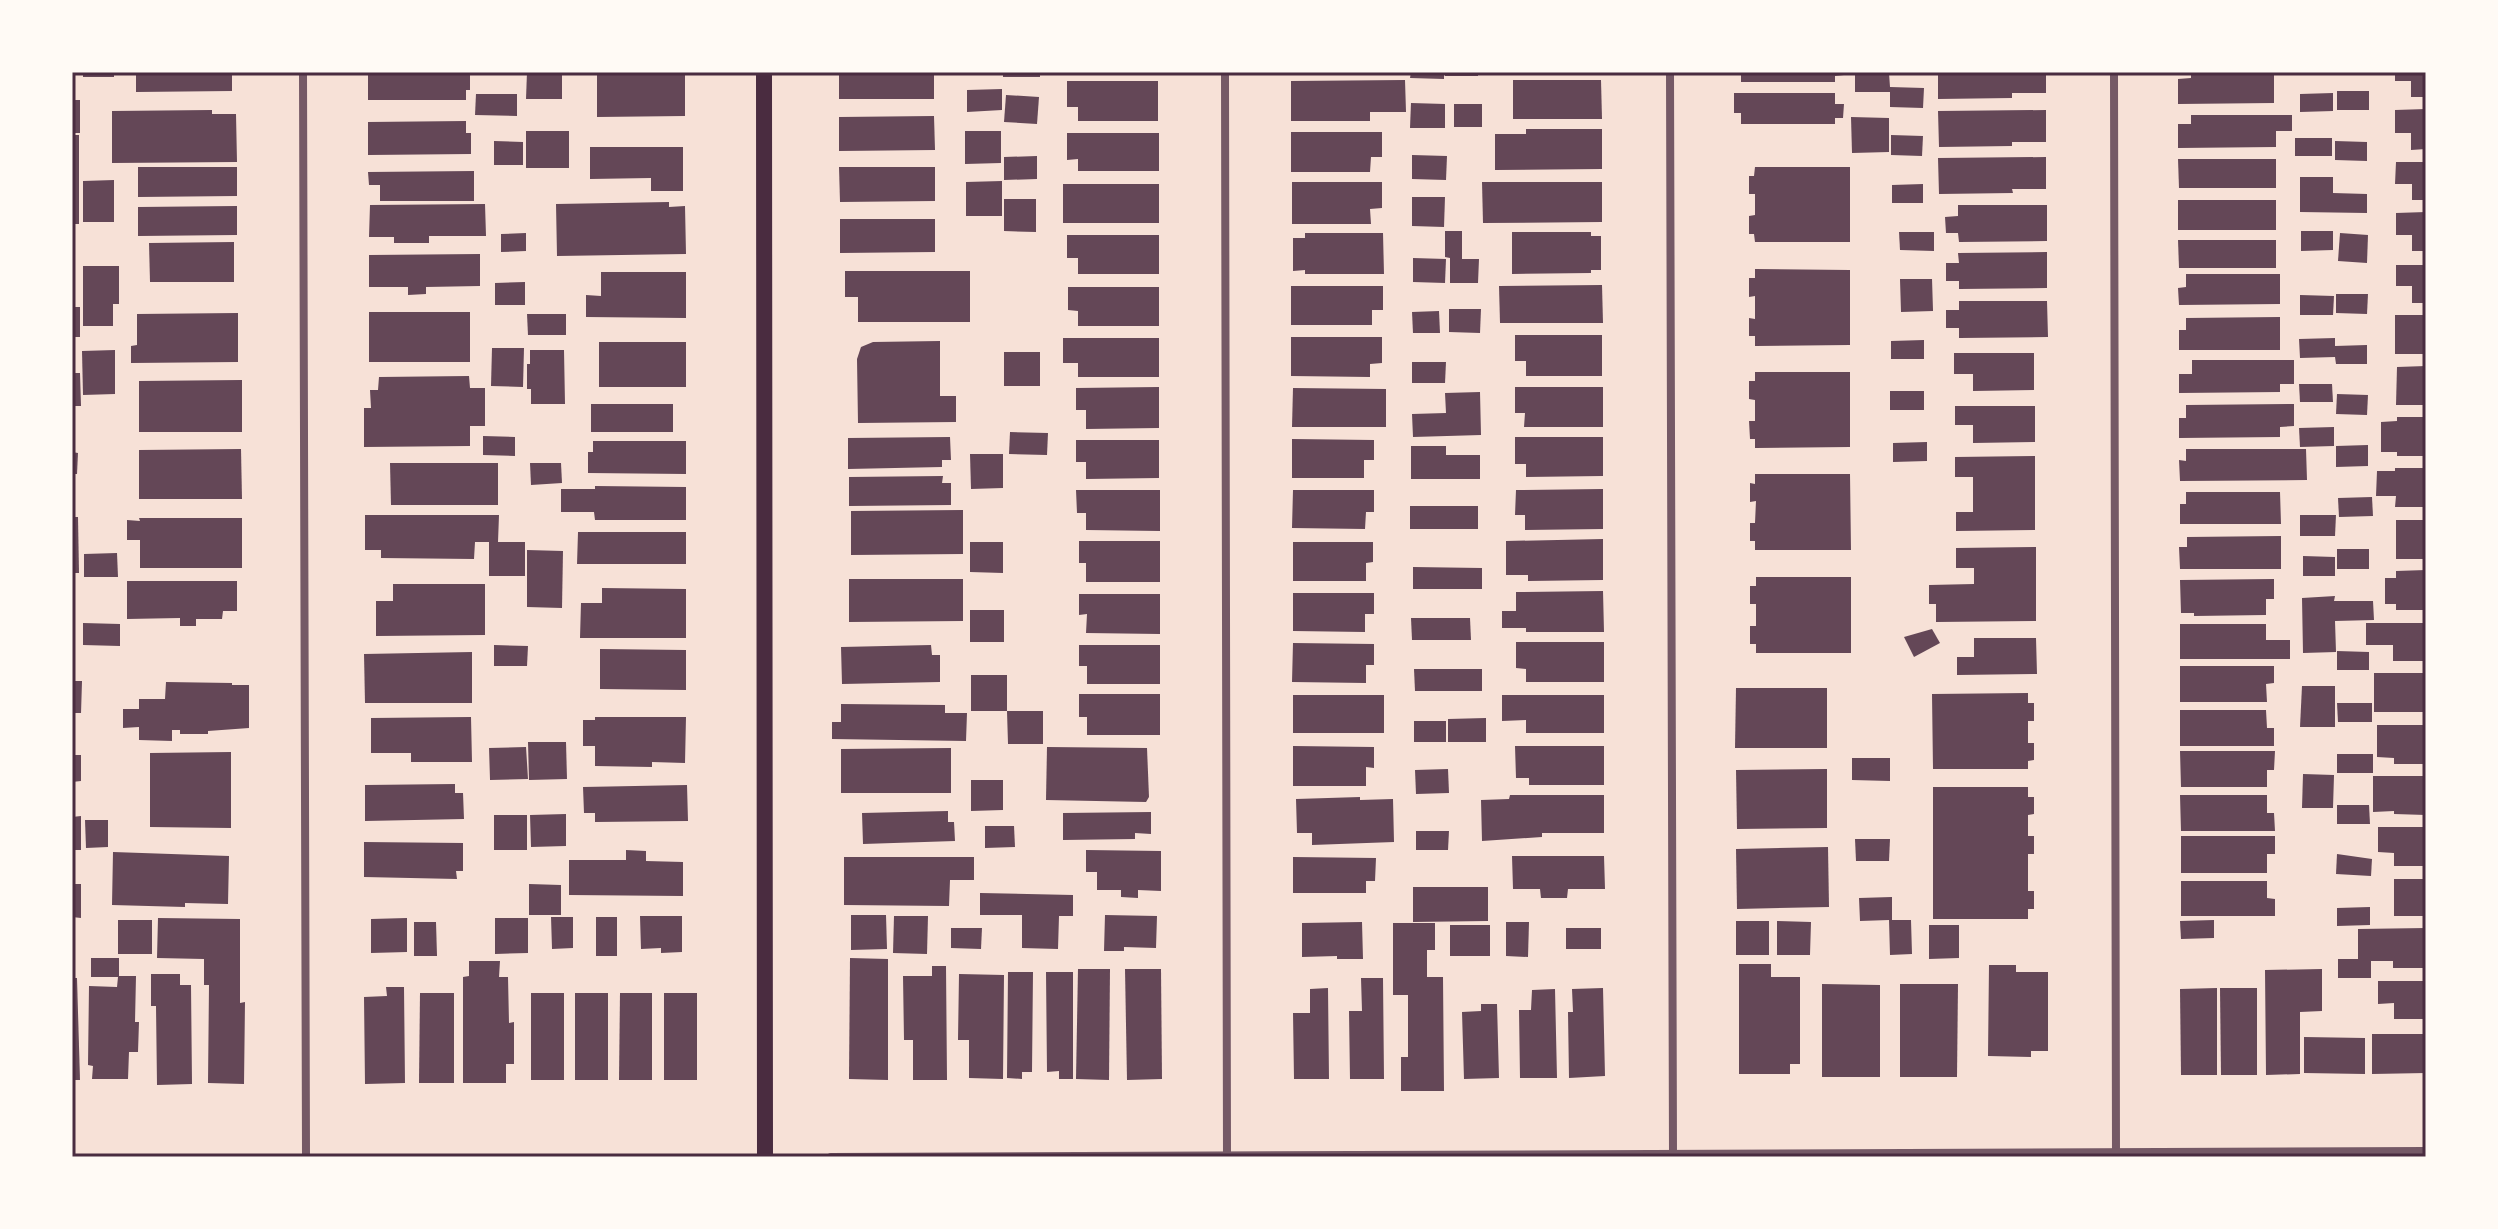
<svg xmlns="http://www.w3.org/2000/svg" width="2498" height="1229" font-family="Mulish,sans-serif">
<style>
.building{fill:#644757}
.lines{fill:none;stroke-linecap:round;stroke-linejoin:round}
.minor{stroke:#755966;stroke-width:8}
.secondary{stroke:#4a2c40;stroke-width:16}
.neatline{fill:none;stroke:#4a2c40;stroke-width:3}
</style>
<rect width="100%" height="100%" fill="#f7e1d7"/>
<g class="building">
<rect x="83" y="72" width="31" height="5"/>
<path d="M136 72H232V91L136 92Z"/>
<path d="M368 72H470V90H466V100H368Z"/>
<path d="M527 72H562V99H526Z"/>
<rect x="839" y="72" width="95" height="27"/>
<rect x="1003" y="72" width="37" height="5"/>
<path d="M1411 72H1444V79L1410 78Z"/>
<rect x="1445" y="72" width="33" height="4"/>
<path d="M1741 72H1844V75L1835 76V82H1741Z"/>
<path d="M1938 72H2046V93H2012V98L1938 99Z"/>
<path d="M2191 72H2274V103L2178 104V79L2191 78Z"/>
<path d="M2395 72H2426V97H2411V81H2395Z"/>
<path d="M1889 73 1890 87 1924 88 1923 108 1890 107V92H1855V74Z"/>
<path d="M597 75H685V116L597 117Z"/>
<path d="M1405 80 1406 112H1370V121H1291V81Z"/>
<path d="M1513 80H1601L1602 119H1513Z"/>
<path d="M1067 81H1158V121H1078V107H1067Z"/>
<path d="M1002 89V110L967 112V90Z"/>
<rect x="2337" y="91" width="32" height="19"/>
<path d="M1734 93H1835V104H1844L1843 118H1835V124H1741V113H1734Z"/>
<path d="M2333 93V111L2300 112V94Z"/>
<path d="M476 94H517V116L475 115Z"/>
<path d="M1006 95 1039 97 1037 124 1004 122Z"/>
<rect x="72" y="100" width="8" height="33"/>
<path d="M1411 103 1445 104V128H1410Z"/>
<rect x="1454" y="104" width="28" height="23"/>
<path d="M2426 109V149L2411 150V133H2395V110Z"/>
<path d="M212 110V114H236L237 162 112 163V111Z"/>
<path d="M2046 110V142H2012V146L1939 147 1938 111Z"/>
<path d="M2191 115H2292V131H2276V147L2178 148V124H2191Z"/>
<path d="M934 116 935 150 839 151V117Z"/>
<path d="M1851 117 1889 118V152L1852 153Z"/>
<path d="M466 121V133H471V154L368 155V122Z"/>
<path d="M1526 129H1602V169L1495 170V134H1526Z"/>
<rect x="526" y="131" width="43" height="37"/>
<path d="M965 131H1001V163L965 164Z"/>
<path d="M1291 132H1382V157H1371L1370 172H1291Z"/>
<path d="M1067 133H1159V171H1078V159L1067 160Z"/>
<rect x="72" y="135" width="7" height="89"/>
<path d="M1891 135 1923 136 1922 156 1891 155Z"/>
<rect x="2295" y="138" width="37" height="18"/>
<path d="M494 141 523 142V165H494Z"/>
<path d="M2335 141 2367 142V161L2335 160Z"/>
<path d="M590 147H683V191H651V178L590 179Z"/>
<path d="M1412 155 1447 156 1446 180 1412 179Z"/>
<path d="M1037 156V179L1004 180V157Z"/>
<path d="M2046 157V189H2012L2013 193 1939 194 1938 158Z"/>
<path d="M2178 159H2276V188H2179Z"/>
<path d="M2396 162H2426V200H2412V184H2395Z"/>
<path d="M138 167H237V196L138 197Z"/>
<path d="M839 167H935V201L840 202Z"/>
<path d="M1755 167H1850V242H1755L1754 234H1749V216L1755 215V194H1749V176H1754Z"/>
<path d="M474 171V201H380V185H369L368 172Z"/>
<path d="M2300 177H2333V193L2367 194V213L2300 212Z"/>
<path d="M114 180V222H83V181Z"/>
<path d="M1002 181V216H966V182Z"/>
<path d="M1292 182H1382V208L1370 209 1371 224H1292Z"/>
<path d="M1482 182H1602V222L1483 223Z"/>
<rect x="1063" y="184" width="96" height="39"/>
<path d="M1923 184V203H1892V185Z"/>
<path d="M1412 197H1445L1444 227 1412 226Z"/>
<path d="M1004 199H1036V232L1004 231Z"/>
<rect x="2178" y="200" width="98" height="30"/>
<path d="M669 202V207L685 206 686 254 557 256 556 204Z"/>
<path d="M485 204 486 236H429V243H394V237H369L370 205Z"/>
<path d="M1958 205H2047V241L1959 242 1958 233H1946L1945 217 1958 216Z"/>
<path d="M237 206V235L138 236V207Z"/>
<path d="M2426 212V251H2412V235H2396V213Z"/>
<path d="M840 219H935V252L840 253Z"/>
<path d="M1445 231H1462V259H1479L1478 283H1450V258L1445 257Z"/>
<path d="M2301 231H2333V250L2301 251Z"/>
<path d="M1512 232H1591V236H1601V270H1591V273L1512 274Z"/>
<path d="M1899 232H1934V251L1900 250Z"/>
<path d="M526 233V251L501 252V234Z"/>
<path d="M1305 233H1383L1384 274H1305V270L1293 271V238H1305Z"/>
<path d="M2340 233 2368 235 2367 263 2338 261Z"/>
<path d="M1067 235H1159V274H1078V258H1067Z"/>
<path d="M2178 240H2276V268H2179Z"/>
<path d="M234 242V282H150L149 243Z"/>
<path d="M2047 252V288L1959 289V281H1946V263H1959L1958 253Z"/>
<path d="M480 254V286L426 287V294L408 295V287H369V255Z"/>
<path d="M1413 258 1446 259 1445 283 1413 282Z"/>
<path d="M2396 265H2426V303H2412V286H2396Z"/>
<path d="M83 266H119V304H113V326H83Z"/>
<path d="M1755 269 1850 270V345L1755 346V336H1749V318L1755 319V296L1749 297V278H1755Z"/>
<path d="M845 271H970V322H858V297H845Z"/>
<path d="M601 272H686V318L586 317V295L601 296Z"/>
<path d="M2186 274H2280V304L2179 305 2178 288 2186 287Z"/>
<path d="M1900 279H1932L1933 311 1901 312Z"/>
<path d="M525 282V305H495V283Z"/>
<path d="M1602 285 1603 323H1500L1499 286Z"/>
<path d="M1291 286H1383V310H1372V325H1291Z"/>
<path d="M1068 287H1159V326H1078V311L1068 310Z"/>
<path d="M2336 294H2368L2367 314 2336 313Z"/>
<path d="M2300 295 2334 296 2333 315H2300Z"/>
<path d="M1959 301H2047L2048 337 1959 338V328H1946V310H1959Z"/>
<rect x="72" y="307" width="8" height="30"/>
<path d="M1449 309H1481L1480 333 1449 332Z"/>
<path d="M1439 311 1440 333H1413L1412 312Z"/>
<rect x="369" y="312" width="101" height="50"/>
<path d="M238 313V362L131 363V346L137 345V314Z"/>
<path d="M527 314H566V335H528Z"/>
<rect x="2395" y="315" width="31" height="39"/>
<path d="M2280 317V350H2179V330H2186V318Z"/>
<path d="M1515 335H1602V376H1526V361H1515Z"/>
<path d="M1291 337H1382V363L1370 364V377L1291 376Z"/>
<path d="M1063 338H1159V377H1078V363H1063Z"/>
<path d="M2335 338V346L2367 345V364H2336L2335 357 2300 358 2299 339Z"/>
<path d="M1924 340V359H1891V341Z"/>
<path d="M940 341V396H956V422L858 423 857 359 861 347 873 342Z"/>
<rect x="599" y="342" width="87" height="45"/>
<path d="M492 348H524L523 387 491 386Z"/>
<path d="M115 350V394L83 395 82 351Z"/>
<path d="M530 350H564L565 404H531V389H527V364H530Z"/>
<rect x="1004" y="352" width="36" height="34"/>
<path d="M1954 353H2034V390L1973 391V374H1954Z"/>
<path d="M2192 360H2294V384H2280V392L2179 393V374H2192Z"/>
<path d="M1412 362H1446L1445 383H1412Z"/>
<path d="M2426 366V405H2396L2397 367Z"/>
<path d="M1755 372H1850V447L1755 448V439H1750L1749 421H1755V400L1749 399V381H1755Z"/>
<path d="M72 373H80L81 406H72Z"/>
<path d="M469 376 470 388H485V426H470V446L364 447V408H371L370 390H378L379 377Z"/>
<path d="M242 380V432H139V381Z"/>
<path d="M2299 384H2332L2333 402H2300Z"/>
<path d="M1159 387V428L1086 429V410H1076V388Z"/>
<path d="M1515 387H1603V427H1524L1525 413H1515Z"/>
<path d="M1293 388 1386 389V427H1292Z"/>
<rect x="1890" y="391" width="34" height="19"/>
<path d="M1480 392 1481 435 1413 437 1412 414 1446 413 1445 393Z"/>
<path d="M2337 394 2368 395 2367 415 2336 414Z"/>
<rect x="591" y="404" width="82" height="28"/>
<path d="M2294 404V426L2280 427V437L2179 438V418H2186V405Z"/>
<path d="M1955 406H2035V442L1973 443V425H1955Z"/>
<path d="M2397 417H2426V456H2397V452H2381V422L2397 421Z"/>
<path d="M2334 427V446L2300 447 2299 428Z"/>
<path d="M1010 432 1048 433 1047 455 1009 454Z"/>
<path d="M483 436 515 437V456L483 455Z"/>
<path d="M950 437 951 460H942V467L848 469V438Z"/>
<path d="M1515 437H1603V476L1526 477V464H1515Z"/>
<path d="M1292 439 1374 440V460H1364V478H1292Z"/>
<path d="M1076 440H1159V478L1086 479V462H1076Z"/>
<path d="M593 441H686V474L588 473V452H593Z"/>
<path d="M1927 442V461L1893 462V443Z"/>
<path d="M2368 445V466L2336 467V446Z"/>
<path d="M1411 446H1446V455H1480V479H1411Z"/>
<path d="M241 449 242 499H139V450Z"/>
<path d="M2186 449H2306L2307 480 2180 481 2179 460 2186 461Z"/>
<path d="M72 452 78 453 77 474H72Z"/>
<path d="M970 454H1003V488L971 489Z"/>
<path d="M2035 456V530L1956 531V512H1973V477H1955V457Z"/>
<path d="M390 463H498V505H391Z"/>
<path d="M530 463H561L562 483 531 485Z"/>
<path d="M2395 468H2426V507H2395L2396 496H2376L2377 471H2395Z"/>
<path d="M1755 474H1850L1851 550H1755V541H1750V523H1755L1756 501 1750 502V483L1755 484Z"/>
<path d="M943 476 942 483H951V505L849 506V477Z"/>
<path d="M595 486 686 487V520H595L594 512H561V489H595Z"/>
<path d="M1603 489V529L1525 530V515H1515L1516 490Z"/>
<path d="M1076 490H1160V531L1086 530V513H1077Z"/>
<path d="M1293 490H1374V512H1366L1365 529 1292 528Z"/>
<path d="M2186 492H2280L2281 524H2180V504H2186Z"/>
<path d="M2372 497 2373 516 2339 517 2338 498Z"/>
<rect x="1410" y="506" width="68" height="23"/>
<path d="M963 510V554L851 555V511Z"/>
<path d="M365 515H499L498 542H525V576H489V542H475L474 559 381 558V550H365Z"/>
<path d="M2300 515H2336L2335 536H2300Z"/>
<path d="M72 517H78L79 573H72Z"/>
<path d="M139 518H242V568H140V540H127V520L140 521Z"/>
<rect x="2396" y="520" width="30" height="39"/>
<path d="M578 532H686V564H577Z"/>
<path d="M2281 536V569H2180L2179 547H2187V537Z"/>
<path d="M1603 539V580L1528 581V575H1506V541Z"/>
<path d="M1079 541H1160V582H1086V563H1079Z"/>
<path d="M970 542H1003V573L970 572Z"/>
<path d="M1293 542H1373V562L1366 563V581H1293Z"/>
<path d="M2036 547V621L1936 622V604H1929V585L1974 584V568H1956V548Z"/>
<rect x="2337" y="549" width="32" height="20"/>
<path d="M527 550 563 551 562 608 527 607Z"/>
<path d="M117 553 118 577H84V554Z"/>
<path d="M2303 556 2335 557V576H2303Z"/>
<path d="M1413 567 1482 568V589H1413Z"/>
<path d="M2426 570V610H2396V604H2385V578H2396V571Z"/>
<path d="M1756 577H1851V653H1756V644H1750V626H1756V604H1750V586H1756Z"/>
<path d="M849 579H963V621L849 622Z"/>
<path d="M2274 579V599H2266V615L2194 616V613H2181L2180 580Z"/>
<path d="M127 581H237V611H223L222 619H196V626H180V618L127 619Z"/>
<path d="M393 584H485V635L376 636V601H393Z"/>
<path d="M602 588 686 589V638H580L581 603H602Z"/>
<path d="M1603 591 1604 632H1526V628H1502V611H1516V592Z"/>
<path d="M1293 593H1374V614H1365V632L1293 631Z"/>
<path d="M1079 594H1160V634L1086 633 1087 614 1079 615Z"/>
<path d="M2335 596 2334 601H2373L2374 620 2335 621 2336 652 2303 653 2302 598Z"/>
<rect x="970" y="610" width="34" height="32"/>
<path d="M1411 618H1470L1471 640H1412Z"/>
<path d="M83 623 120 624V646L83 645Z"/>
<path d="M2366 623H2426V661H2393V645H2366Z"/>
<path d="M2180 624H2266V640H2290V659H2180Z"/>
<path d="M1932 629 1940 643 1914 657 1904 637Z"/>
<path d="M1974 638H2036L2037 674 1957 675V657H1974Z"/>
<path d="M1516 642H1604V682H1526V669L1516 668Z"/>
<path d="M1293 643 1374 644V665H1366V683L1292 682Z"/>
<path d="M494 645 528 646 527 666H494Z"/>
<path d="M931 645 932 655H940V682L842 684 841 647Z"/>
<path d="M1079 645H1160V684H1087V666H1079Z"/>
<path d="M600 649 686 650V690L600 689Z"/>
<path d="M2337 651 2369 652V670H2337Z"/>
<path d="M472 652V703H365L364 654Z"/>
<path d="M2180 666H2274V683L2266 684 2267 702H2180Z"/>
<path d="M1414 669H1482V691H1415Z"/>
<rect x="2374" y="673" width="52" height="39"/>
<rect x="971" y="675" width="36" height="36"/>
<path d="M72 681H82L81 713H72Z"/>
<path d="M166 682 232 683V685H249V728L208 731V734H180V730H172V741L139 740V727L123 728V709H139V699H165Z"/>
<path d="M2302 686H2335V727H2300Z"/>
<path d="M1736 688H1827V748H1735Z"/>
<path d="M2028 693V703H2034V721H2028V743H2034V760L2028 761V769H1933L1932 694Z"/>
<path d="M1079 694H1160V735H1087V717H1079Z"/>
<rect x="1293" y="695" width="91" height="38"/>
<path d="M1502 695H1604V733H1526V720L1502 721Z"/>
<path d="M2337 703H2372V722H2338Z"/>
<path d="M841 704 945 705V713H967L966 741 832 739V722H841Z"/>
<path d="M2180 710H2266L2267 728H2274V746H2180Z"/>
<path d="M1007 711H1043V744H1008Z"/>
<path d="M471 717 472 762H411V753H371V718Z"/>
<path d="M595 717H686L685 763 652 762V767L595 766V746H583V720H595Z"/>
<path d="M1486 718V742H1448V719Z"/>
<rect x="1414" y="721" width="32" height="21"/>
<path d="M2377 725H2426V764H2394V758L2377 757Z"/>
<path d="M528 742H566L567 779 529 780Z"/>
<path d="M1293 746 1374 747V768L1366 767V786H1293Z"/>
<path d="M1515 746H1604V785H1529V778H1516Z"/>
<path d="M526 747 528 779 490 780 489 748Z"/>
<path d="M1047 747 1147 748 1149 797 1146 802 1046 800Z"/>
<path d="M951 748V793H841V749Z"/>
<path d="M2180 751H2275L2274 770H2267V787H2181Z"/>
<path d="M231 752V828L150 827V753Z"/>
<rect x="2337" y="754" width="36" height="19"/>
<path d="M72 755H81V781L72 782Z"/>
<path d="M1852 758H1890V781L1852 780Z"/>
<path d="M1448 769 1449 793 1416 794 1415 770Z"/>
<path d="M1827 769V828L1737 829 1736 770Z"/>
<path d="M2303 774 2334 775 2333 808H2302Z"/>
<path d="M2373 776H2426V815L2394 814V811L2373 812Z"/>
<path d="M971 780H1003V810L971 811Z"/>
<path d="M455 784V793H463L464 819 365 821V785Z"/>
<path d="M687 785 688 821 595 822V813H584L583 787Z"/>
<path d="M1933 787H2028V797H2034V814L2028 815V836H2034V854H2028V891H2034V909H2028V919H1933Z"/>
<path d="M1510 795H1604V833H1542V837L1482 841 1481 800 1509 799Z"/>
<path d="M2180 795H2267V813H2274L2275 831H2181Z"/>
<path d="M1360 797V800L1393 799 1394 842 1312 845V833H1297L1296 799Z"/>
<path d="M2337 805H2369L2370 824H2337Z"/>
<path d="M948 811V822H954L955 841 863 844 862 813Z"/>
<path d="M1151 812V834L1135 833V839L1063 840V813Z"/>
<path d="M566 814V846L531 847 530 815Z"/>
<rect x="494" y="815" width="33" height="35"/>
<path d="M81 816V850H72V817Z"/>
<path d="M85 820H108V847L86 848Z"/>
<path d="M985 826H1014L1015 847 985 848Z"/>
<path d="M2378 827H2426V866H2394V853L2378 852Z"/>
<path d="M1416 831H1449L1448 850H1416Z"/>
<path d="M2181 836H2275V854H2267V873H2181Z"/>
<path d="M1855 839H1890L1889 861H1856Z"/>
<path d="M364 842 463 843V871H456L457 879 364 877Z"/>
<path d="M1828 847 1829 907 1737 909 1736 849Z"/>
<path d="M626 850 646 851V861L683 862V896L569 895V860H626Z"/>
<path d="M1086 850 1161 851V891L1138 890V898L1121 897V890H1097V872H1086Z"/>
<path d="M113 852 229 856 228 904 185 903V907L112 905Z"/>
<path d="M2337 854 2372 859 2371 876 2336 874Z"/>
<path d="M1512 856H1604L1605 889H1568L1567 898H1541L1540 889H1513Z"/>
<path d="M844 857H974V880H950L949 906 844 905Z"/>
<path d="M1293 857 1376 858 1375 881H1366V893H1293Z"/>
<rect x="2394" y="879" width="32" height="37"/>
<path d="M2181 881H2267V898L2275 899V916H2181Z"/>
<path d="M72 884H81V918L72 917Z"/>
<path d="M529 884 561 885V915H529Z"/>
<path d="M1413 887H1488V921L1413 922Z"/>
<path d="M980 893 1073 895V916H1059L1058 949 1022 948V915H980Z"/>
<path d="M1892 897V920H1911L1912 954 1890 955 1889 920 1860 921 1859 898Z"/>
<path d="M2370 907V925L2337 926V908Z"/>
<path d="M851 915H886L887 949 851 950Z"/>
<path d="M1105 915 1157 916 1156 948 1124 947V951H1104Z"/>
<path d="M640 916H682V952L661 953V948L641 949Z"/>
<path d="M894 916H928L927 954 893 953Z"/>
<path d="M551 917H573V948L552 949Z"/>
<rect x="596" y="917" width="21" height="39"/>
<path d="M158 918 240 919V1003L245 1002 244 1084 208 1083 209 985H204V959L157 958Z"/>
<path d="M407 918V952L371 953V919Z"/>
<path d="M495 918H528V953L495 954Z"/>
<rect x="118" y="920" width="34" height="34"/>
<path d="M2214 920V938L2181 939 2180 921Z"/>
<rect x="1736" y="921" width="33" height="34"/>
<path d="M1777 921 1811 922 1810 955H1777Z"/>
<path d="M414 922H436L437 956H414Z"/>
<path d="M1362 922 1363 959H1337V956L1302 957V923Z"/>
<path d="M1506 922H1529L1528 957 1506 956Z"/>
<path d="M1393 923H1435V950H1427V977H1443L1444 1091H1401V1057H1408V995H1393Z"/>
<rect x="1450" y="925" width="40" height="31"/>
<path d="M1929 925H1959V958L1929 959Z"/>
<path d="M951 928H982L981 949 951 948Z"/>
<rect x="1566" y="928" width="35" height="21"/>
<path d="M2426 928V968H2393V961H2371V978H2338V959H2358V929Z"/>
<path d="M91 958H119V976H136L135 1022H139L138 1052H129L128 1079H92L93 1066 88 1065 89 986 117 987 118 977H91Z"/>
<path d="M850 958 888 959V1080L849 1079Z"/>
<path d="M469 961H500L499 977H508L509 1023 514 1022V1064H506V1083H463V977L469 976Z"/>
<path d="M1739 964H1771V977H1800V1064H1790V1074H1739Z"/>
<path d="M1989 965H2016V972H2048V1051H2031V1057L1988 1056Z"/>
<path d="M932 966H946L947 1080H913V1040H904L903 976H932Z"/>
<path d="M1078 969H1110L1109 1080 1076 1079Z"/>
<path d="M1125 969H1161L1162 1079 1127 1080Z"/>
<path d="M2322 969V1011L2300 1012V1074L2266 1075 2265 970Z"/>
<path d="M1008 972H1033L1032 1072H1022V1079L1007 1078Z"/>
<path d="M1046 972H1073V1079H1059V1071L1047 1072Z"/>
<path d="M151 974H180V985H191L192 1084 157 1085 156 1006H151Z"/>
<path d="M959 974 1004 975 1003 1079 969 1078V1040H958Z"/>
<path d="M72 978H77L80 1080H72Z"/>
<path d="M1361 978H1383L1384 1079H1350L1349 1011H1362Z"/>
<path d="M2378 981H2426V1019H2394V1003L2378 1004Z"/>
<path d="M1822 984 1880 985V1077H1822Z"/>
<path d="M1900 984H1958L1957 1077H1900Z"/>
<path d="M386 987H404L405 1083 365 1084 364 997 387 996Z"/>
<path d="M1328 988 1329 1079H1294L1293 1013H1310V989Z"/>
<path d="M1603 988 1605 1076 1569 1078 1568 1012H1573L1572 989Z"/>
<path d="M2217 988V1075H2181L2180 989Z"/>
<path d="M2220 988H2257V1075H2221Z"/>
<path d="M1555 989 1557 1078H1520L1519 1010H1531L1532 990Z"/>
<path d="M420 993H454V1083H419Z"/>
<rect x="531" y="993" width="33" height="87"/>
<rect x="575" y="993" width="33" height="87"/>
<path d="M620 993H652V1080H619Z"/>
<rect x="664" y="993" width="33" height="87"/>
<path d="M1481 1004H1497L1499 1078 1464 1079 1462 1012 1481 1011Z"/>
<path d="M2372 1034H2426V1073L2372 1074Z"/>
<path d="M2304 1037 2365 1038V1074L2304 1073Z"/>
</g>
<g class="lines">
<g class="minor">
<path d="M303 72 306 1157"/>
<path d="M1225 72 1227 1157"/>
<path d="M1670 72 1673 1156"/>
<path d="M2114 72 2116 1155"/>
<path d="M831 1157 2426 1151"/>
</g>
<path class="secondary" d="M764 72 765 1157"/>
</g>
<rect width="2498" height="1229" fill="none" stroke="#fffaf5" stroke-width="148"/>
<rect x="74" y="74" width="2350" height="1081" class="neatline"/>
</svg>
